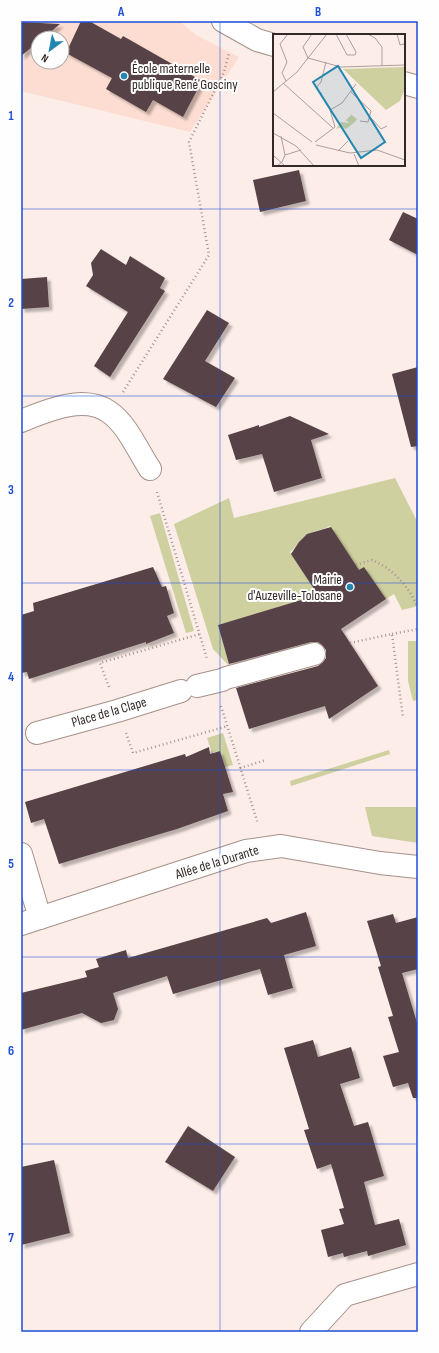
<svg xmlns="http://www.w3.org/2000/svg" width="439" height="1353" font-family="'Sofia Sans Condensed',sans-serif">
<style>
.built{fill:#fdddd1;fill-rule:evenodd}
.green{fill:#cfd0a0}
.building{fill:#574246;filter:url(#shadow)}
.lines{fill:none;stroke-linecap:round;stroke-linejoin:round}
.pedestrian-casing{stroke:#a69189;stroke-width:24}
.minor-casing{stroke:#a69189;stroke-width:24}
.tertiary-casing{stroke:#a69189;stroke-width:24}
.path{stroke:#a29692;stroke-width:2.5;stroke-dasharray:1 3;stroke-linecap:butt}
.pedestrian{stroke:#fff;stroke-width:22}
.minor{stroke:#fff;stroke-width:22}
.tertiary{stroke:#fff;stroke-width:22}
.grid{fill:none;stroke:#1d4ed8;stroke-width:1;stroke-opacity:0.55}
.poi-dot{fill:#2386b0;stroke:#fefefe;stroke-width:1.5}
.labels{text-anchor:middle;dominant-baseline:central;stroke-width:4;stroke-linejoin:round;paint-order:stroke}
.poi-label{font-size:14px;fill:#332a27;stroke:#fefefe;text-anchor:start}
.street-label{font-size:14px;fill:#332a27;stroke:#fefefe}
.inset-road{fill:none;stroke:#ac9f9b;stroke-width:1}
.view{fill:#2386b0;fill-opacity:0.15;stroke:#2386b0;stroke-width:2}
.inset-edge{fill:none;stroke:#332a27;stroke-width:2}
.neatline{fill:none;stroke:#1d4ed8;stroke-width:1.5}
.grid-label{font-size:13px;text-anchor:middle;font-weight:bold;fill:#1d4ed8}
</style>
<defs>
<filter id="shadow"><feDropShadow dx="3.5" dy="3.5" stdDeviation="1" flood-color="#0004"/></filter>
</defs>
<rect width="100%" height="100%" fill="#fcede8"/>
<path class="built" d="M21 21H179L196 35 239 57 190 132 21 91ZM38 38H62V62H38Z"/>
<g class="green">
<path d="M395 478 418 523V606L402 610 394 594 386 599 359 570 330 526C323 530 316 530 309 534 300 538 297 547 290 552L324 604 312 597 218 625 231 668 213 649 174 524 229 498 234 518Z"/>
<path d="M160 513 194 631 186 633 150 516Z"/>
<path d="M408 641H418V700L413 701 408 681Z"/>
<path d="M223 733 233 765 225 767 220 751 212 753 207 738Z"/>
<path d="M389 750 390 754 291 786 290 781Z"/>
<path d="M365 807H418V843L372 836Z"/>
</g>
<g class="building">
<path d="M81 21H89L121 39 123 36 202 81 183 117 153 100 146 112 106 89 112 78 66 53Z"/>
<path d="M21 22 60 24 43 38H38V42L21 56Z"/>
<path d="M299 170 306 201 260 212 253 180Z"/>
<path d="M403 212 418 219V255L389 240Z"/>
<path d="M101 249 126 265 130 256 165 278 160 288 165 291 110 377 94 366 128 312 86 286 93 275 91 263Z"/>
<path d="M47 277 49 307 21 309V279Z"/>
<path d="M207 310 229 323 205 361 235 378 216 407 163 379Z"/>
<path d="M418 367V446L411 447 392 374Z"/>
<path d="M290 416 329 434 311 440 322 478 274 492 262 454 236 460 228 435 259 425V427Z"/>
<path d="M331 527 359 570 364 567 386 599 341 629 378 686 329 719 325 706 249 729 236 688 318 666 323 662 326 658V650L322 645 318 642H311L229 664 218 625 318 595 291 554 299 542 307 534Z"/>
<path d="M153 567 162 587 166 586 174 613 167 616 174 633 146 644V642L29 679 27 672 21 673V615L34 611 33 603Z"/>
<path d="M209 747 210 754 220 751 233 792 223 794 228 811 177 829 59 864 44 819 31 823 25 802 185 754 186 757Z"/>
<path d="M306 912 316 946 284 955 293 988 268 995 260 969 173 994 167 976 113 993 118 1009 114 1020 101 1023 82 1013 21 1030V993L87 977 85 971 99 967 96 959 126 950 128 958 267 918 271 923Z"/>
<path d="M393 914 396 923 418 917V969L402 973 418 1026V1098H413L408 1083 393 1087 383 1056 399 1052 388 1017 393 1016 378 967 381 966 367 921Z"/>
<path d="M313 1040 318 1057 351 1047 360 1078 340 1084 354 1126 368 1122 384 1176 364 1182 375 1225 399 1219 406 1245 368 1256 367 1251 344 1257 343 1253 328 1257 321 1230 344 1224 339 1209 344 1208 331 1164 317 1169 304 1130 309 1129 284 1048Z"/>
<path d="M188 1126 235 1157 213 1191 165 1162Z"/>
<path d="M54 1160 70 1233 21 1245V1167Z"/>
</g>
<g class="lines">
<defs>
<g id="pedestrian">
<path d="M226 678 314 654"/>
<path d="M197 686 222 680"/>
<path d="M37 733 117 711 181 691"/>
</g>
<g id="minor">
<path d="M21 421C46 411 84 394 109 412 127 424 138 451 150 469"/>
<path d="M21 854 40 918"/>
<path d="M21 924 246 851 281 846 380 863 418 867"/>
<path d="M311 1332 345 1295 418 1274"/>
</g>
<g id="tertiary">
<path d="M223 21 257 40 274 45"/>
<path d="M404 83 418 87"/>
</g>
</defs>
<use href="#pedestrian" class="pedestrian-casing"/>
<use href="#minor" class="minor-casing"/>
<use href="#tertiary" class="tertiary-casing"/>
<g class="path">
<path d="M123 392 209 255 189 142 224 72 229 53"/>
<path d="M157 492 207 659"/>
<path d="M356 565 372 560C394 569 409 587 418 608"/>
<path d="M392 634 418 629"/>
<path d="M350 643 392 634 403 718"/>
<path d="M109 687 100 663 200 634"/>
<path d="M221 706 258 824"/>
<path d="M126 733 133 753 228 726"/>
<path d="M240 768 266 760"/>
</g>
<use href="#pedestrian" class="pedestrian"/>
<use href="#minor" class="minor"/>
<use href="#tertiary" class="tertiary"/>
</g>
<path class="grid" d="M220 21V1332M21 209H418M21 396H418M21 583H418M21 770H418M21 957H418M21 1144H418"/>
<g class="poi-dot">
<circle cx="124" cy="76" r="4"/>
<circle cx="350" cy="587" r="4"/>
</g>
<g class="labels">
<g class="poi-label">
<text x="132" y="68">École maternelle<tspan x="132" dy="16">publique René Gosciny</tspan></text>
<text x="342" y="579" text-anchor="end">Mairie<tspan x="342" dy="16">d'Auzeville-Tolosane</tspan></text>
</g>
<g class="street-label">
<text transform="translate(109 712) rotate(-16)">Place de la Clape</text>
<text transform="translate(217 862) rotate(-17)">Allée de la Durante</text>
</g>
</g>
<g transform="translate(273 34)">
<rect width="132" height="132" fill="#fcede8"/>
<path d="M132 33V55L127 67 113 76 70 35ZM76 79 84 85 82 88 73 95 69 93 63 95 68 88 76 89 73 86 78 81Z" fill="#cfd0a0"/>
<path class="inset-road" d="M63 0 74 21H82L83 18 73 0M95 0 102 4 109 13V32M124 0 127 11 131 10M35 24 68 33 132 31M35 24 30 13 39 0M13 47 9 39 14 28 7 10 15 0M10 49 60 94M0 58 24 38 54 0M78 58 98 77 95 88 87 87M49 60 43 54 48 48 53 28M0 79 39 108M98 84 108 95 114 92M0 99 23 112 41 132M42 108 62 93 57 76 69 69 83 50M43 111 77 119 104 116 132 126M65 117 75 107M81 120 86 132M12 121 28 116M1 122 12 132M4 132 9 128 12 121 8 102"/>
<path class="view" d="M65 32 112 108 88 124 40 48Z"/>
<rect width="132" height="132" class="inset-edge"/>
</g>
<rect width="439" height="1353" fill="none" stroke="#fefefe" stroke-width="44"/>
<g transform="translate(50 50) rotate(212)"><circle r="19" fill="#fefefe" stroke="#ada9a8"/>
<path d="M0-3L7 15L0 10L-7 15Z" fill="#2386b0"/>
<text y="-6" font-size="11" font-weight="bold" text-anchor="middle" fill="#332a27">N</text>
</g>
<rect x="22" y="22" width="395" height="1309" class="neatline"/>
<g class="grid-label">
<text x="121" y="16">A</text>
<text x="318" y="16">B</text>
<text x="11" y="120">1</text>
<text x="11" y="307">2</text>
<text x="11" y="494">3</text>
<text x="11" y="681">4</text>
<text x="11" y="868">5</text>
<text x="11" y="1055">6</text>
<text x="11" y="1242">7</text>
</g>
</svg>
